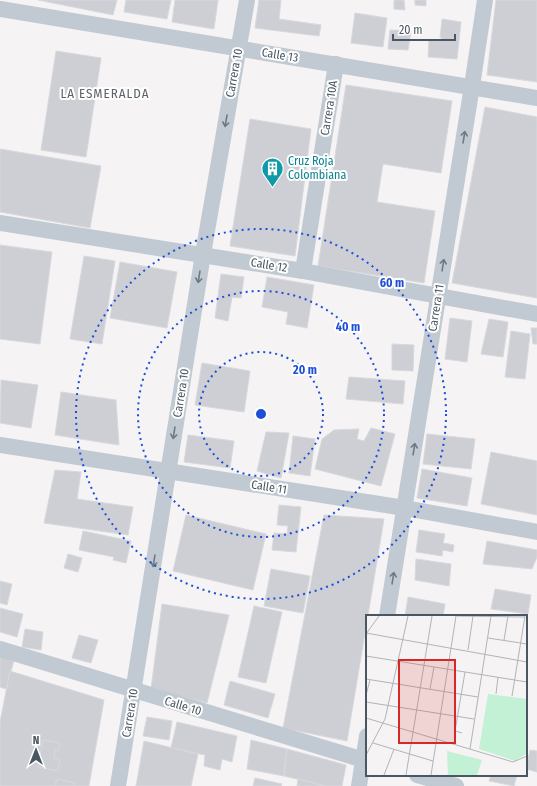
<svg xmlns="http://www.w3.org/2000/svg" width="537" height="786" font-family="'Fira Sans Condensed',sans-serif">
<style>
.building{fill:#cdcfd5;stroke:#d7d9de}
.lines{fill:none;stroke-linecap:round;stroke-linejoin:round}
.minor{stroke:#c1cad2;stroke-width:16}
.oneway{stroke:#6e7983}
.ring{fill:none;stroke:#1d4ed8;stroke-width:2;stroke-dasharray:2 4}
.labels{text-anchor:middle;dominant-baseline:central;stroke-width:4;stroke-linejoin:round;paint-order:stroke}
.street-label{font-size:12px;fill:#4a5661;stroke:#fff}
.culture-label{font-size:12px;fill:#0d838f;stroke:#fff;text-anchor:start}
.neighbourhood-label{font-size:13px;letter-spacing:1px;fill:#5f6368;stroke:#fff}
.inset-road{fill:none;stroke:#b1b4b9;stroke-width:1}
.view{fill:#d62828;fill-opacity:0.15;stroke:#d62828;stroke-width:2}
.inset-edge{fill:none;stroke:#4a5661;stroke-width:2}
.centre{fill:#1d4ed8;stroke:#fff;stroke-width:2}
.ring-label{font-size:12px;text-anchor:middle;font-weight:bold;fill:#1d4ed8;stroke:#fff;stroke-width:4;stroke-linejoin:round;paint-order:stroke}
</style>
<rect width="100%" height="100%" fill="#f5f3f3"/>
<g class="building">
<path d="M38 0H117L113 15Z"/>
<path d="M126 0H171L167 19 124 12Z"/>
<path d="M175 0H218L214 29 172 22Z"/>
<path d="M259 0H281L279 19 321 25 319 36 255 28Z"/>
<path d="M394 0H404L405 10 394 9Z"/>
<path d="M415 0H426V6L415 5Z"/>
<path d="M496 0H537V82L487 75Z"/>
<path d="M355 13 387 18 383 47 351 43Z"/>
<path d="M442 19 461 22 457 59 428 57 429 40 442 41 441 37 440 38Z"/>
<path d="M390 30 411 31 408 50 388 49Z"/>
<path d="M56 51 101 58 86 157 41 150Z"/>
<path d="M346 85 452 101 441 173 383 164 377 202 435 211 424 283 318 266Z"/>
<path d="M485 107 537 117V298L452 283Z"/>
<path d="M250 119 311 129 295 256 230 246Z"/>
<path d="M0 149 101 166 90 228 0 212Z"/>
<path d="M0 245 52 252 40 344 0 339Z"/>
<path d="M84 256 115 261 102 344 70 339Z"/>
<path d="M120 262 177 272 167 328 110 318Z"/>
<path d="M221 274 244 277 241 298 232 297 228 321 215 318Z"/>
<path d="M267 277 314 285 307 328 286 324 288 312 262 307Z"/>
<path d="M450 318 472 321 467 362 445 359Z"/>
<path d="M489 319 508 322 503 357 481 354Z"/>
<path d="M531 328H537V344H533Z"/>
<path d="M511 331 530 334 525 379 505 377Z"/>
<path d="M392 344 414 345 413 371 392 370Z"/>
<path d="M202 363 250 371 244 412 195 405Z"/>
<path d="M349 377 405 381 403 404 346 399Z"/>
<path d="M1 380 38 385 31 428 0 423Z"/>
<path d="M61 392 116 400 119 445 55 435Z"/>
<path d="M371 428 395 434 381 486 315 469 322 439 334 430 359 429 357 439 364 441Z"/>
<path d="M266 432 289 433 281 478 257 471Z"/>
<path d="M427 434 475 439 471 469 423 464Z"/>
<path d="M188 435 234 441 230 468 184 462Z"/>
<path d="M293 436 315 439 310 476 289 473Z"/>
<path d="M491 452 537 461V515L481 504Z"/>
<path d="M422 469 472 478 467 506 417 498Z"/>
<path d="M55 470 81 472 77 499 133 507 128 535 44 523Z"/>
<path d="M279 505 301 507 296 552 272 550 274 533 287 534 288 526 277 525Z"/>
<path d="M186 515 266 534 253 590 173 571Z"/>
<path d="M324 515 384 519 347 741 283 728Z"/>
<path d="M419 530 445 534 443 543 454 545 453 552 443 550 442 556 416 552Z"/>
<path d="M83 531 131 541 126 563 113 560 114 557 79 550Z"/>
<path d="M487 541 537 550V557L532 569 483 564Z"/>
<path d="M68 554 82 558 78 572 64 568Z"/>
<path d="M416 559 451 564 449 586 415 580Z"/>
<path d="M271 569 310 576 303 613 264 606Z"/>
<path d="M0 581 12 584 7 605 0 603Z"/>
<path d="M495 589 531 595 528 614 491 609Z"/>
<path d="M408 597 445 604 443 616H405Z"/>
<path d="M162 604 229 615 207 703 151 689Z"/>
<path d="M254 606 282 612 266 683 238 677Z"/>
<path d="M0 608 23 614 17 637 0 632Z"/>
<path d="M25 629 43 632 41 650 22 647Z"/>
<path d="M79 635 98 640 91 663 72 658Z"/>
<path d="M0 653 15 657 6 689 0 687Z"/>
<path d="M10 671 104 700 89 786H0V722Z"/>
<path d="M230 681 275 694 268 718 224 705Z"/>
<path d="M147 717 172 721 169 740 143 736Z"/>
<path d="M177 722 237 736 232 762 222 759 220 770 204 766 205 755 171 748Z"/>
<path d="M43 740 60 743 58 751 55 750 54 758 60 759 58 771 38 767Z"/>
<path d="M251 740 287 749 284 776 247 769Z"/>
<path d="M144 741 198 754 191 786H136Z"/>
<path d="M287 749 346 765 342 786H326L284 776Z"/>
<path d="M530 750 537 751V772L526 769Z"/>
<path d="M491 775H517L514 786 489 781Z"/>
<path d="M255 778 282 784 281 786H253Z"/>
<path d="M57 779 75 783 74 786H55Z"/>
<path d="M298 779 326 786H297Z"/>
</g>
<g class="lines">
<g class="minor">
<path d="M0 9 537 98"/>
<path d="M0 223 303 271 537 314"/>
<path d="M303 271 336 64"/>
<path d="M0 445 405 508 537 532"/>
<path d="M387 616 472 86 485 0"/>
<path d="M0 649 367 761"/>
<path d="M417 775 456 786"/>
<path d="M118 786 203 254 247 0"/>
<path d="M359 786 367 736"/>
</g>
</g>
<defs><path id="oneway-shaft" d="M-6 0H5M1.5-3L5.5 0L1.5 3" fill="none" stroke-width="1.6" stroke-linecap="round" stroke-linejoin="round"/></defs>
<g class="oneway">
<use href="#oneway-shaft" transform="translate(226 121) rotate(100)"/>
<use href="#oneway-shaft" transform="translate(464 137) rotate(-81)"/>
<use href="#oneway-shaft" transform="translate(443 265) rotate(-81)"/>
<use href="#oneway-shaft" transform="translate(199 277) rotate(99)"/>
<use href="#oneway-shaft" transform="translate(174 433) rotate(99)"/>
<use href="#oneway-shaft" transform="translate(414 449) rotate(-81)"/>
<use href="#oneway-shaft" transform="translate(154 561) rotate(99)"/>
<use href="#oneway-shaft" transform="translate(393 578) rotate(-81)"/>
</g>
<g class="ring">
<circle cx="261" cy="414" r="62"/>
<circle cx="261" cy="414" r="123"/>
<circle cx="261" cy="414" r="185"/>
</g>
<defs>
<symbol id="building-pin" viewBox="-11 -11 22 30"><path d="M0 17L-7.5 6A9.5 9.5 0 1 1 7.5 6Z" fill="#0f9aa8" stroke="#fff"/><path d="M-4-6H4V6H1V3H-1V6H-4ZM-2.5-4.3h1.7v1.8h-1.7ZM.8-4.3h1.7v1.8H.8ZM-2.5-1h1.7V.8h-1.7ZM.8-1h1.7V.8H.8Z" fill="#fff"/></symbol>
</defs>
<g fill-rule="evenodd">
<use href="#building-pin" x="260" y="156" width="25" height="34"/>
</g>
<g class="labels">
<g class="street-label">
<text transform="translate(280 55) rotate(9)">Calle 13</text>
<text transform="translate(234 73) rotate(-80)">Carrera 10</text>
<text transform="translate(329 108) rotate(-81)">Carrera 10A</text>
<text transform="translate(269 265) rotate(9)">Calle 12</text>
<text transform="translate(436 308) rotate(-81)">Carrera 11</text>
<text transform="translate(181 393) rotate(-81)">Carrera 10</text>
<text transform="translate(269 487) rotate(9)">Calle 11</text>
<text transform="translate(183 706) rotate(17)">Calle 10</text>
<text transform="translate(130 713) rotate(-81)">Carrera 10</text>
</g>
<g class="culture-label">
<text x="288" y="161">Cruz Roja<tspan x="288" dy="14">Colombiana</tspan></text>
</g>
<g class="neighbourhood-label">
<text x="105" y="93">LA ESMERALDA</text>
</g>
</g>
<g transform="translate(366 615)">
<rect width="161" height="161" fill="#f5f3f3"/>
<path d="M122 79 161 84 160 139 149 146 113 134ZM81 136 116 145 111 160H82Z" fill="#c3f1d5"/>
<path class="inset-road" d="M91 1 159 2M0 18 161 47M0 19 13 1M122 23 161 29M138 25 142 1M102 35 107 1M0 41 161 67M0 64 112 82M64 74 68 52M130 79 132 62M0 80 4 65M146 81 159 1M0 87 108 104M0 103 147 147 161 141M96 118 89 116 99 57M7 128 67 146M104 134 125 1M0 140 19 104 42 1M18 160 28 134M40 160 66 1M65 160 90 1"/>
<path class="view" d="M33 45H89V128H33Z"/>
<rect width="161" height="161" class="inset-edge"/>
</g>
<circle cx="261" cy="414" r="6" class="centre"/>
<g class="ring-label">
<text x="392" y="287">60 m</text>
<text x="348" y="331">40 m</text>
<text x="305" y="374">20 m</text>
</g>
<g transform="translate(36 750)" stroke="#ffffff" stroke-width="3" paint-order="stroke">
<path d="M0-3L7 15L0 10L-7 15Z" fill="#4a5661"/>
<text y="-6" font-size="11" font-weight="bold" text-anchor="middle" fill="#4a5661">N</text>
</g>
<path d="M393 34v6h62v-6" fill="none" stroke="#4a5661" stroke-width="2"/>
<text x="399" y="34" font-size="12" fill="#4a5661" stroke="#ffffff" stroke-width="3" paint-order="stroke">20 m</text>
</svg>
